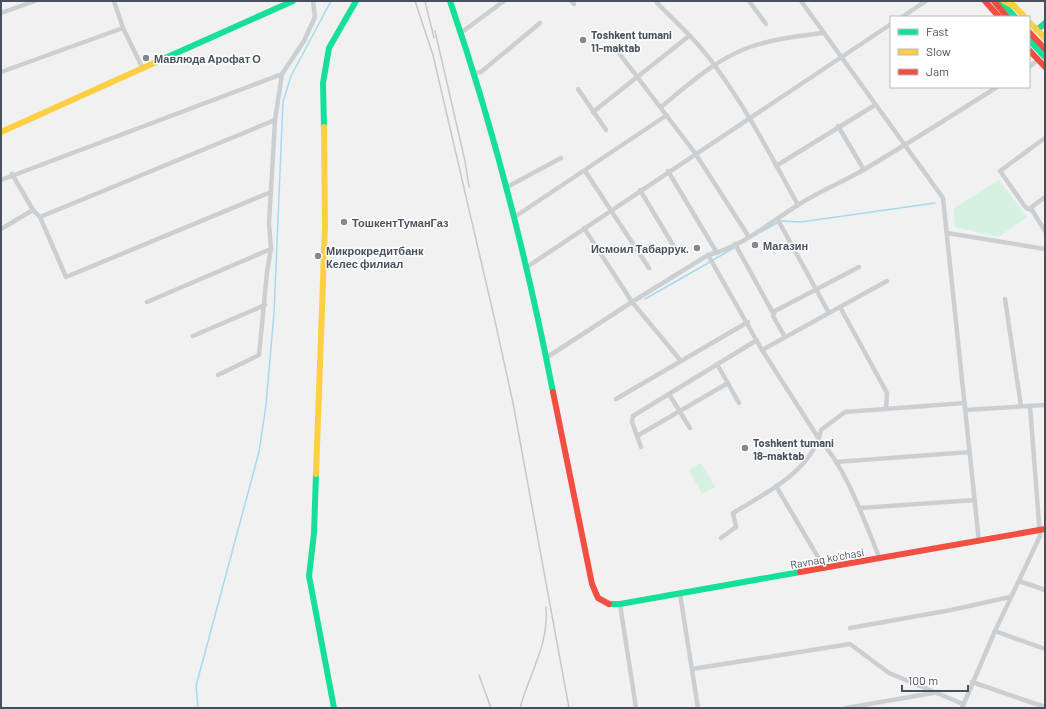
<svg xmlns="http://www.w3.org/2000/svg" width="1046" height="709" font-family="Barlow,sans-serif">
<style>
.green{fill:#d4f1e2}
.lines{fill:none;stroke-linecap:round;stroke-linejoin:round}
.stream{stroke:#a8d9f0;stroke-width:1.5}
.street{stroke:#cccfd2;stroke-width:4.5}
.fast{stroke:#16e098;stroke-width:6}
.slow{stroke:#ffcf43;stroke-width:6}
.jam{stroke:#f24e42;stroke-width:6}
.rail{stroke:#c6c8ca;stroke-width:1.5}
.poi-dot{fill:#828991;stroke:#fff;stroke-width:1.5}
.labels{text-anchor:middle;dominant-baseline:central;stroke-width:3;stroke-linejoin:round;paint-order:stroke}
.poi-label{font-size:11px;font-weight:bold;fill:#47515e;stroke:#fff;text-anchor:start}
.street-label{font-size:11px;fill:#47515e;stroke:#fff}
</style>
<rect width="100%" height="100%" fill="#f1f1f1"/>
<g class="green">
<path d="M999 180 1027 217 998 237 955 227 954 208Z"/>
<path d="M701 463 715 487 702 494 689 470Z"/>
</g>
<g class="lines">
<g class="stream">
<path d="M781 221 801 222 935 203"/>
<path d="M761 232 777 223"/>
<path d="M713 260 734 248"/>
<path d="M645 299 710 262"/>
<path d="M198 708 196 686 259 452 266 405 274 313 283 102 291 76 331 1"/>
</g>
<g class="street">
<path d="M114 1 123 28 143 69"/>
<path d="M571 1 574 4"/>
<path d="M659 1 657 3C677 23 699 43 715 66 747 109 772 158 798 205"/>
<path d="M749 1 766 24"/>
<path d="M801 1 943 198 979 542"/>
<path d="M1 13 35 1"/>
<path d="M902 17 926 1"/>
<path d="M462 32 504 1"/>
<path d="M619 53 695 153 749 237"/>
<path d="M1029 67 1038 60"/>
<path d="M1 72 123 28"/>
<path d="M475 73 481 72 540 23"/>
<path d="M578 89 606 130"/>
<path d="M661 107C688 85 716 59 750 47 773 39 798 36 822 33"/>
<path d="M593 112 689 36"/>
<path d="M838 126 864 170"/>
<path d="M1045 138 1000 171 1026 208 1032 210 1045 231"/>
<path d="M776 166 875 105"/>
<path d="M585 171 649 268"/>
<path d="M668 171 717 253"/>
<path d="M12 174 33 210 40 217 66 277 271 192"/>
<path d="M1 180 282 74"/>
<path d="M507 187 561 158"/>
<path d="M640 190 676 250"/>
<path d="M1029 209 1045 197"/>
<path d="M516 216 667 115"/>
<path d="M40 217 275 120"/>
<path d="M778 220 829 313"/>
<path d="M584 228 632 302 681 361"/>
<path d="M1 229 33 210"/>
<path d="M947 233 1045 249"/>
<path d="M735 244 773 313"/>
<path d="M708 255 762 350 819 439C846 467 865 523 880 559"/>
<path d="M527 267 891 24"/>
<path d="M1005 299 1021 406"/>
<path d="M147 302 271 249"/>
<path d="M840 307 887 393 886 409"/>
<path d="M193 336 265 305"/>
<path d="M785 337 773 316 775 311 859 267"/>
<path d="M762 350 887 281"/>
<path d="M546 358 632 302 708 255C742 247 769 223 798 205 819 191 843 182 865 169 909 143 953 115 997 87"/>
<path d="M717 364 739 403"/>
<path d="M218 375 259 355 267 272 271 249 269 223 272 173 275 120 282 74 304 41 315 17 313 1"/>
<path d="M669 394 690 428"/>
<path d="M616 399 748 322"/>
<path d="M965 410 1045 405"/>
<path d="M637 436 728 383"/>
<path d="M641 447 632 422 633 416 757 340"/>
<path d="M836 462 970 452"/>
<path d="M776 486 825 569"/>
<path d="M860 508 975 500"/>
<path d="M721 538 736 527 733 513C766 493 812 471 821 430L845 412 965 403"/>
<path d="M1019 581 1045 590"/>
<path d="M680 594 698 708"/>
<path d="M620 604 636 708"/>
<path d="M850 628 951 610 1010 597"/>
<path d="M995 631 1045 649"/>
<path d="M692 669 850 644 889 673 963 704"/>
<path d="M972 682 1045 707"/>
<path d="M846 708 933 693"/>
<path d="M962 708 995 631 1040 536 1030 406"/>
</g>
<g class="fast">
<path d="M450 1C494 129 527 259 553 392"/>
<path d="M1001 1 1015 17"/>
<path d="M1037 30 1045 23"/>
<path d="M1029 40 1045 57"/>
<path d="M154 63 293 1"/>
<path d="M324 127 323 83 329 48 356 1"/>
<path d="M316 474 314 533 309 576 334 708"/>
<path d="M609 604H620L800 572"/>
</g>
<g class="slow">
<path d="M1004 1 1014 6"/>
<path d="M1012 4 1025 17"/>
<path d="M1029 22 1045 38"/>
<path d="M1 132 154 63"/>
<path d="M316 474 325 226 324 127"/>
</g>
<g class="jam">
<path d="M985 1 999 17"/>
<path d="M994 1 1007 17"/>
<path d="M1029 32 1045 49"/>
<path d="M1029 50 1045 67"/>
<path d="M553 392 592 584 598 598 609 604"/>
<path d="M800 572 1045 529"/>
</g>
<g class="rail">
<path d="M415 1 433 55 495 321 513 403 569 708"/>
<path d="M425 1 434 38"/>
<path d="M435 31 465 161 469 187"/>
<path d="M479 675 491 708"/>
<path d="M520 708C530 672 549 645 546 607"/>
</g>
</g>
<g class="poi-dot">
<circle cx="583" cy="40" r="4"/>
<circle cx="146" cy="58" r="4"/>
<circle cx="344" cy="222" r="4"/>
<circle cx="755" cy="245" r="4"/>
<circle cx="697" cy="248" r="4"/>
<circle cx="318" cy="256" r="4"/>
<circle cx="745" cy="448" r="4"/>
</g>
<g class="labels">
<g class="poi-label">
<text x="591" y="34">Toshkent tumani<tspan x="591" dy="13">11-maktab</tspan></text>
<text x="154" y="58">Мавлюда Арофат О</text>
<text x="352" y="222">ТошкентТуманГаз</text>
<text x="763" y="245">Магазин</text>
<text x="689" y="248" text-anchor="end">Исмоил Табаррук.</text>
<text x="326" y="250">Микрокредитбанк<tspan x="326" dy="13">Келес филиал</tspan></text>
<text x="753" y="442">Toshkent tumani<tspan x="753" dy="13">18-maktab</tspan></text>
</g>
<g class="street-label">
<text transform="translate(827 558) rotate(-10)">Ravnaq ko‘chasi</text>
</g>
</g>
<rect width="1046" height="709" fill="none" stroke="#47515e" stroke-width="4"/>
<rect x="890" y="16" width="140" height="72" fill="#ffffff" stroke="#b5b9bf"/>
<rect x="898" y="29" width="20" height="6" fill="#16e098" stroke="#b5b9bf"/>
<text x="926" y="36" font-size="12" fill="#47515e">Fast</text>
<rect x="898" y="49" width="20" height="6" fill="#ffcf43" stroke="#b5b9bf"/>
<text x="926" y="56" font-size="12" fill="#47515e">Slow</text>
<rect x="898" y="69" width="20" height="6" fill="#f24e42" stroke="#b5b9bf"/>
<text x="926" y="76" font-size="12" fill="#47515e">Jam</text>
<path d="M902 685v6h66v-6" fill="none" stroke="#47515e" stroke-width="2"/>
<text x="908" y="685" font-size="12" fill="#47515e" stroke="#ffffff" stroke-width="3" paint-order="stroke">100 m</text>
</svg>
